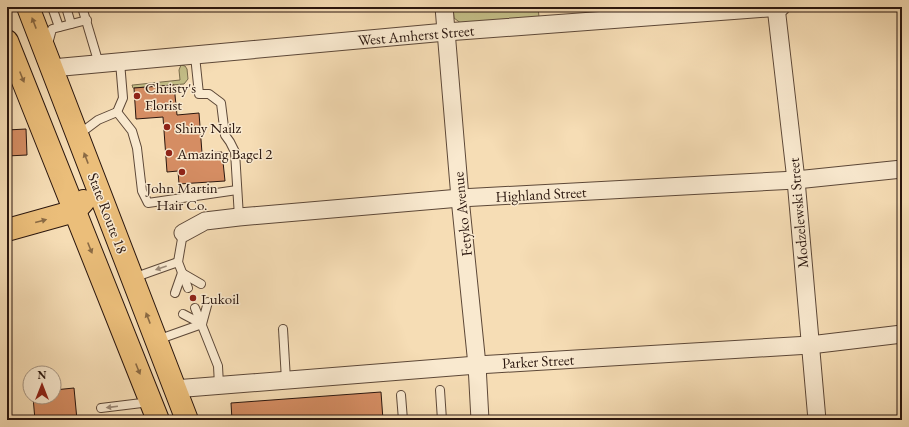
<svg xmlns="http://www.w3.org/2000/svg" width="909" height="427" font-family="'EB Garamond',serif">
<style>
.green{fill:#c4bf88;stroke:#776a4b}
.building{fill:#d58d63;stroke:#2a160e}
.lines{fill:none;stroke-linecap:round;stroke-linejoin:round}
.lane-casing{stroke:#5d4838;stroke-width:10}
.street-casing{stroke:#5d4838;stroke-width:19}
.highway-casing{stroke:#2a160e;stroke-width:24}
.lane{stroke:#f9e9cf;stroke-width:8}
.street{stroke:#f9e9cf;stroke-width:17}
.highway{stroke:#ebbe7a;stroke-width:22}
.oneway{fill:#8a6a44}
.oneway2{fill:#9c8a78}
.poi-dot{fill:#8f2418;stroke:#f9e9cf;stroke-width:1.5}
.labels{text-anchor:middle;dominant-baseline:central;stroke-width:3;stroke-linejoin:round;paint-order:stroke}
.street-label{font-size:15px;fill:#2a160e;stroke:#f9e9cf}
.poi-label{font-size:15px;fill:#2a160e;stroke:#f9e9cf;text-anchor:start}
</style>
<rect width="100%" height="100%" fill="#f6ddb5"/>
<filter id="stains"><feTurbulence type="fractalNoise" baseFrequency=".005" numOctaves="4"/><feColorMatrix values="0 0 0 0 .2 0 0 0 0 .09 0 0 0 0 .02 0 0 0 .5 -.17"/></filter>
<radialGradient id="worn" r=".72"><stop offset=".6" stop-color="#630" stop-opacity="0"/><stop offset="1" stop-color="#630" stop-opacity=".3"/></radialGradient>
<g class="green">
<path d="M453 7H538L539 17 462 24 454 18Z"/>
<path d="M181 65 185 66 187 69 188 79 184 84 133 88 132 85H133L180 80 179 70Z"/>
</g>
<g class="building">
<path d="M174 85 177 115 199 113 202 153 222 152 225 181 179 184 178 171 167 172 163 117 136 119 134 88Z"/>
<path d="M26 129 27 155 7 156V130Z"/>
<path d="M74 388 77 420H35L33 397H54V390Z"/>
<path d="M381 392 383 420H232L231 403Z"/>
</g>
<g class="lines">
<defs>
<g id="lane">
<path d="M52 7 59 27"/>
<path d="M66 7 71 24"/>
<path d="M82 7 99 64"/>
<path d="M48 44 52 29 87 20"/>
<path d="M195 56 199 94H209L221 103 225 135 230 142 235 152 239 217"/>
<path d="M117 112 132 131 137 148 142 191 148 203 237 190"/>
<path d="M78 135 98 120 117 112 123 98 120 62"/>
<path d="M178 262 183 233"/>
<path d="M182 273 201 284"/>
<path d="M133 278 178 262 188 288"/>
<path d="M175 293 182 273"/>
<path d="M195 308 218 366 219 385"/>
<path d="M183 314 202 324"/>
<path d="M202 324 208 302"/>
<path d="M283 329 286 380"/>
<path d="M157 340 202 324"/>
<path d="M440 390 442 420"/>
<path d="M401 395 403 420"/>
<path d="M101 408 150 402"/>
</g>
<g id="street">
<path d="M444 7 460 198 477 365 480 420"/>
<path d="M776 7 796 180 817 420"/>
<path d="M52 68 446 32 781 7"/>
<path d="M183 233 205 221 239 217 460 198 796 180 902 169"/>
<path d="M174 389 477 365 810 345 902 334"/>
</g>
<g id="highway">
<path d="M28 7 187 420"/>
<path d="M7 41 158 420"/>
<path d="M7 230 75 211 84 201"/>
</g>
</defs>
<use href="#lane" class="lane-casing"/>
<use href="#street" class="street-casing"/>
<use href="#highway" class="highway-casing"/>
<use href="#lane" class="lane"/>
<use href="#street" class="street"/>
<use href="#highway" class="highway"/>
</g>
<defs><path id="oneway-solid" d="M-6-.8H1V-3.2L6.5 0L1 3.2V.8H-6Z"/></defs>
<g class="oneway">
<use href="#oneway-solid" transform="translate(34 23) rotate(-111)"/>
<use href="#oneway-solid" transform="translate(22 77) rotate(68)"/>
<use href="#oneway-solid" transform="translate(86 158) rotate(-111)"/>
<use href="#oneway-solid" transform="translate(41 221) rotate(-15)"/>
<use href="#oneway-solid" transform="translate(90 248) rotate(68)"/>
<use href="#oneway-solid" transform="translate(148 318) rotate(-111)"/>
<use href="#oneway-solid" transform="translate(138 369) rotate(68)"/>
</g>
<g class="oneway2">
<use href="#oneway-solid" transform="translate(161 268) rotate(161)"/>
<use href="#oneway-solid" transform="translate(112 407) rotate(173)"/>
</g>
<g class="poi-dot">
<circle cx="137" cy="96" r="4"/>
<circle cx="167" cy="127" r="4"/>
<circle cx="169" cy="153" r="4"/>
<circle cx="182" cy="172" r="4"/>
<circle cx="193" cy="298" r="4"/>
</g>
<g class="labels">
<g class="street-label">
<text transform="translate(416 35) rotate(-5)">West Amherst Street</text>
<text transform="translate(541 194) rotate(-3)">Highland Street</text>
<text transform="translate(108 213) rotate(69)">State Route 18</text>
<text transform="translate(798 213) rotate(-95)">Modzelewski Street</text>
<text transform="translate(462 214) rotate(-96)">Fetyko Avenue</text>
<text transform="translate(538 361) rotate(-3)">Parker Street</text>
</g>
<g class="poi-label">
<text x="145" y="87">Christy's<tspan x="145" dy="17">Florist</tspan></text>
<text x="175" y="127">Shiny Nailz</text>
<text x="177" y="153">Amazing Bagel 2</text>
<text x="182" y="187" text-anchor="middle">John Martin<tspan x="182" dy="17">Hair Co.</tspan></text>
<text x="201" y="298">Lukoil</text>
</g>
</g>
<rect width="909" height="427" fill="none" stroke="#f6ddb5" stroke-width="24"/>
<rect x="8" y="8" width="893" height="411" fill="none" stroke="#2a160e" stroke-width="2"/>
<rect x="12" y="12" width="885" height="403" fill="none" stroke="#2a160e"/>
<g transform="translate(42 385)"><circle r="19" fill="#f9e9cf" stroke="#a69582"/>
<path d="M0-3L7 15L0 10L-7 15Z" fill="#8f2418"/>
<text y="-6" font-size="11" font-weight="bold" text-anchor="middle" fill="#2a160e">N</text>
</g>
<rect width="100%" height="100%" filter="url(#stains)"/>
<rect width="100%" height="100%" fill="url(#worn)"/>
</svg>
